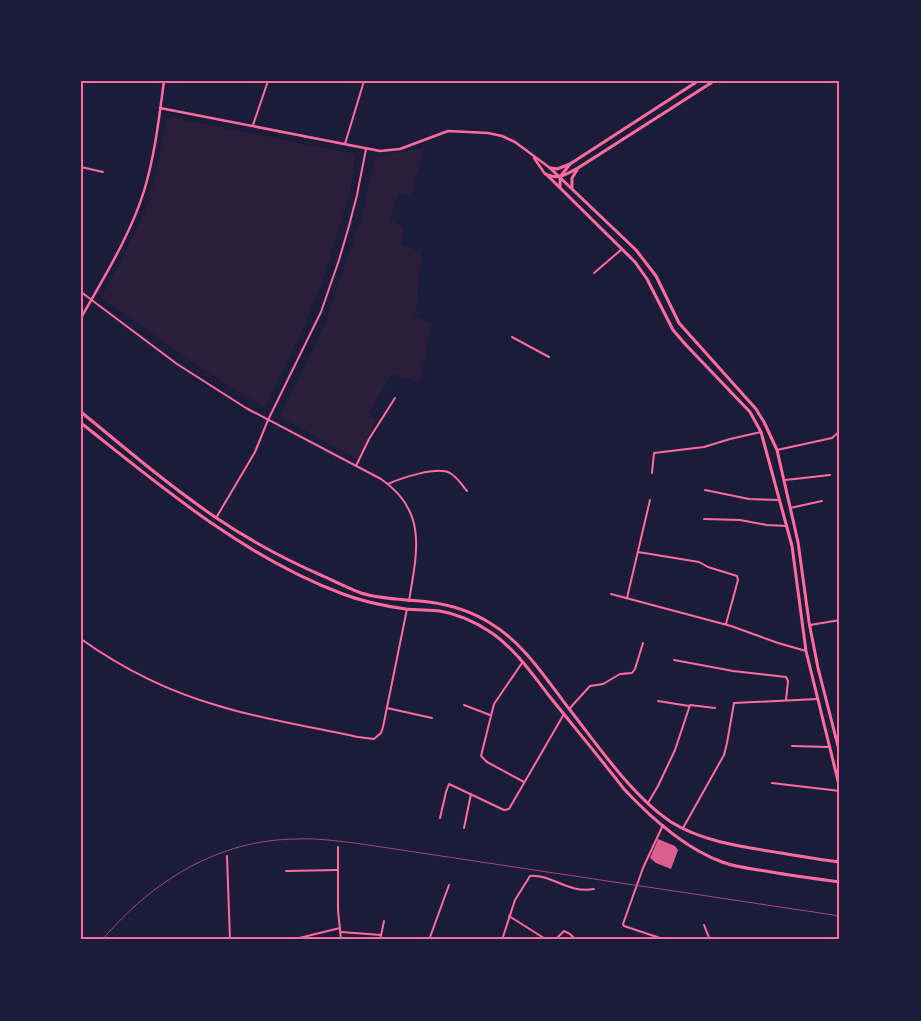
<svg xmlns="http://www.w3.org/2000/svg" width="921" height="1021" font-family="Karla,sans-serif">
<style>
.green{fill:#2a1e3b}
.building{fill:#dd5f8e}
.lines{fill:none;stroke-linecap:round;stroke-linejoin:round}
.minor{stroke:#ff6b9d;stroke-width:2}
.tertiary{stroke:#ff6b9d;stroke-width:2.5}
.primary{stroke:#ff6b9d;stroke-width:3}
.rail{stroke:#a44b75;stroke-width:1}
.neatline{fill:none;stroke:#ff6b9d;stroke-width:2}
</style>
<rect width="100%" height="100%" fill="#1b1b3a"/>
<g class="green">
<path d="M170 117 355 154 351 188 322 283 306 322 264 407 198 366 101 297 123 258 150 199 167 119Z"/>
<path d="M425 147 411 195H398L390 220 404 227 401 244 422 252 415 316 432 324 419 382 392 374 368 413 376 420 358 460 280 417 324 327 362 216 375 158Z"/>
</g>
<path class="building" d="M658 839 675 846 678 850 671 869 656 863 650 858Z"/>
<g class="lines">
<g class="minor">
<path d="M253 125 268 81"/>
<path d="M345 144 364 81"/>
<path d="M81 167 103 172"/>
<path d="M594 273 622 249"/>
<path d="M81 292 177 364 246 408 381 479C428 511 417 552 409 601"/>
<path d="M512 337 549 357"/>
<path d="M777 450 832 438 840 431"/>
<path d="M356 466 369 439 395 398"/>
<path d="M652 473 654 453 704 447 730 439 761 432"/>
<path d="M785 480 830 475"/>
<path d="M388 484C401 478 437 466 450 473 457 477 462 485 467 491"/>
<path d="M705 490 749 499 780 500"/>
<path d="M790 508 822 501"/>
<path d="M216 518 255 452 268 420 321 312 339 260 349 226 357 195 366 149"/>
<path d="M704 519 740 520 767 525 787 526"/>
<path d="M638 552 699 562 708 567 737 576 738 580 726 624"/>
<path d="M611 594 731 626 778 643 806 651"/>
<path d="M627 598 650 500"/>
<path d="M810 625 840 620"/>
<path d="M81 639C123 669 170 692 219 706 264 720 312 727 358 737L374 739 381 733 383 727 407 609"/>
<path d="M674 660 733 671 786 677 788 681 786 700"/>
<path d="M522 663 494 704 481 756 487 762 524 782"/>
<path d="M658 701 689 706"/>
<path d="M464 705 490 715"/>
<path d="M387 708 432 718"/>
<path d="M570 708 590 686 603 684 620 674 632 673 635 669 643 643"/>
<path d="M792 746 829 747"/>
<path d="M772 783 840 791"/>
<path d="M648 803 658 786 675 750 690 705 715 708"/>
<path d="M440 818 446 792 449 784 504 810 509 809 564 714"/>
<path d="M663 825 643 868 623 924 624 926 666 940"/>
<path d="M464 828 471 794"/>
<path d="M683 828 724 755 727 743 734 703 817 699"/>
<path d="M338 847V910L341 940"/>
<path d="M227 856 230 940"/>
<path d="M286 871 338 870"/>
<path d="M509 916 547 940"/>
<path d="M704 925 710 940"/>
<path d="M341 932 381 935"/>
<path d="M291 940 340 928"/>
<path d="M380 940 384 921"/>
<path d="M429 940 449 885"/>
<path d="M502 940 515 900 530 876C552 874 568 894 594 889"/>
<path d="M555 940 564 931 570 934 576 940"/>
</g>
<g class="tertiary">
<path d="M160 108 380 151 400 149 448 131 488 133 502 136 515 142 550 168"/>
<path d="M534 158 545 174"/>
<path d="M81 318C104 277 130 236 144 191 155 155 159 118 164 81"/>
</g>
<g class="primary">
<path d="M550 168 636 250 656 276 679 323 756 409 764 422 777 450 798 542 809 622 818 668 840 754"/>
<path d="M551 168 557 169 570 164 698 81"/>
<path d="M546 174 635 262 647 279 673 330 686 345 750 412 761 432 792 546 806 651 840 789"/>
<path d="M549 175C559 180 568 173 578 168L714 81"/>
<path d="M560 187V177L570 164"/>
<path d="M572 187V178L577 170"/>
<path d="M81 412C125 448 168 485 215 517 249 540 286 560 323 576 336 582 348 588 361 593 383 600 406 599 429 602 451 605 471 611 490 623 524 643 546 679 570 710 598 746 633 797 671 822 703 842 744 847 781 853 800 856 820 860 840 862"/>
<path d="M81 423C163 488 244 557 343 594 364 602 384 606 406 609 417 610 429 610 440 611 458 614 477 623 492 633 515 649 533 675 550 697 575 728 600 758 624 789 651 818 684 848 722 862 738 868 755 869 771 872 794 876 817 879 840 882"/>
</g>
<path class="rail" d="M102 940C152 881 219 839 298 839 317 838 336 841 355 843L840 916"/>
</g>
<rect width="921" height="1021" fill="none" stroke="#1b1b3a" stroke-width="165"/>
<rect x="82" y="82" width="756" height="856" class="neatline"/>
</svg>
